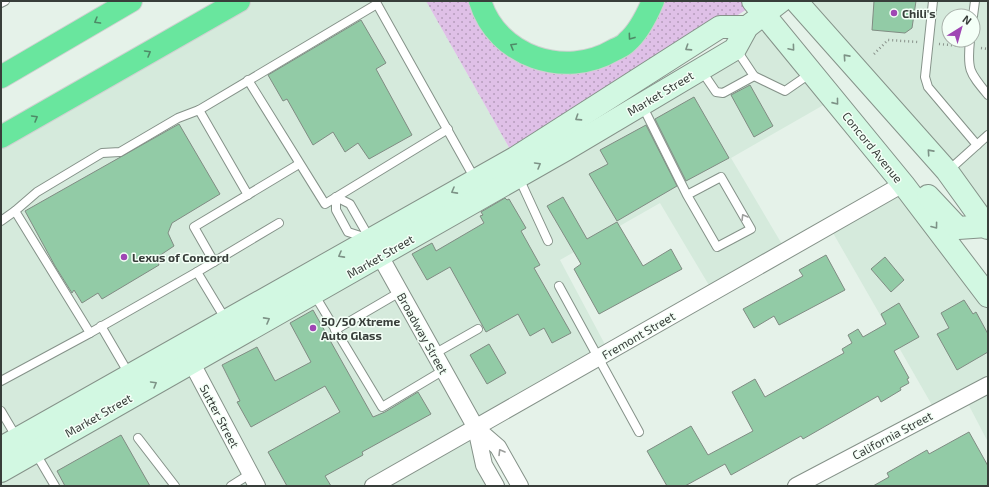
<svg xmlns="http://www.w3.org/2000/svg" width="989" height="487" font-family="'Exo 2',sans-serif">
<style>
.built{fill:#d5eadc;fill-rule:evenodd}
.grass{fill:url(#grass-dots)}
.building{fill:#92cba6;stroke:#808c83}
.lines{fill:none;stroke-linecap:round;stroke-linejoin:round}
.lane-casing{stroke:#859289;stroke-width:10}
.street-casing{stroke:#859289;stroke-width:18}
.secondary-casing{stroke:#859289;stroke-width:24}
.highway-casing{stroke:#cfd1d0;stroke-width:24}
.path{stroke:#89928b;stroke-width:2.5;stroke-dasharray:1 3;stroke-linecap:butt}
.lane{stroke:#fff;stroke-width:8}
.street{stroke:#fff;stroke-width:16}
.secondary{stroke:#d2f8e2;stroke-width:22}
.highway{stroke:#69e69e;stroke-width:22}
.oneway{stroke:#4e8a67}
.oneway2{stroke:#7d9286}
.oneway3{stroke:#9c9e9c}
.poi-dot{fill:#9f47b4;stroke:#f4fff7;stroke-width:1.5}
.labels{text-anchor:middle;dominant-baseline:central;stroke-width:3;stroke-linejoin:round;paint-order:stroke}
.poi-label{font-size:12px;font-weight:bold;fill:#383e3a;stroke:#f4fff7;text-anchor:start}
.street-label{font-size:12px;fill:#383e3a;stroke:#f4fff7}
</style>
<defs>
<pattern id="grass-dots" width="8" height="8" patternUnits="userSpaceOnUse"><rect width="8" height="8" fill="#dfc0e7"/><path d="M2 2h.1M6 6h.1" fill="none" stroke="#b69dbc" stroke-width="1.8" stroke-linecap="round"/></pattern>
</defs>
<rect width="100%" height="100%" fill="#e5f2e9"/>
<g class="built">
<path d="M239 1H426L515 158 1 448V137Z"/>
<path d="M796 1H988V228ZM949 16H973V40H949Z"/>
<path d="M772 24 834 99 731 158 786 251 713 292 660 203 560 260 609 352 476 428 496 486H1V471L735 49Z"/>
<path d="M903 184 988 296V442L964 396 936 412 829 226Z"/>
</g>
<path class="grass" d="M426 1H480L535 58 599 59 653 1H753L755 4 515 158Z"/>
<g class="building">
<path d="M874 1H916L912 28 905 33 872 30Z"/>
<path d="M361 20 386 63 376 69 412 135 369 159 358 143 345 152 333 132 313 145 287 99 283 101 268 75Z"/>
<path d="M750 85 773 126 754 137 731 95Z"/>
<path d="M694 97 729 158 686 181 655 119Z"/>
<path d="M179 124 220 194 172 223 168 233 174 246 156 258 159 265 102 299 98 293 82 303 74 290 72 293 55 266 25 211Z"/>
<path d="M646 125 677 186 617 221 589 174 608 164 600 150Z"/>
<path d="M563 197 587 239 617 222 643 266 671 249 682 269 599 314 574 269 581 264 547 206Z"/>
<path d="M505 198 507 200 509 199 526 228 521 231 540 265 534 268 571 333 552 343 544 328 530 336 518 314 486 332 450 267 427 280 412 254 432 243 436 251 484 223 480 216 483 215 481 212Z"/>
<path d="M826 255 845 290 779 325 774 316 754 328 743 309 803 276 799 270Z"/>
<path d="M885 257 904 280 891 292 871 269Z"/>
<path d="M964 300 973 314 976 312 988 334V352L957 370 937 334 949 328 941 313Z"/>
<path d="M899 303 919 337 894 351 909 378 907 379 909 383 900 388 901 390 881 402 878 396 803 439 801 436 731 475 725 464 685 486H667L647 451 691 426 708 455 753 431 732 392 755 379 765 397 844 353 842 349 852 343 848 335 858 329 863 337 886 324 881 314Z"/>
<path d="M313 310 373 417 385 412 418 392 431 414 362 452 363 455 325 476 331 486H287L268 452 340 412 325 386 251 427 237 402 240 401 222 365 257 347 275 381 311 362 290 323Z"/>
<path d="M489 344 506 373 487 384 470 355Z"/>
<path d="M969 432 988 466V486H873L889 477 887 473 927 450 929 454Z"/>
<path d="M121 435 150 486H65L57 471Z"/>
</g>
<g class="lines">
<defs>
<g id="lane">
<path d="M933 1 925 77 928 87 977 145"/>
<path d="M1 3 5 1"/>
<path d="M973 16 975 1"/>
<path d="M970 40C967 70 969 72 988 95"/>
<path d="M736 49 754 76 785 91 811 73"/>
<path d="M701 70 716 92 723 93 754 76"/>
<path d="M248 80 325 204 448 129"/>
<path d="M642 105 687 195 717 247 751 229 721 177 687 195"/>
<path d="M199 110 248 195"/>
<path d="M948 171 988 135"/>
<path d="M519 178 548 241"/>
<path d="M336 197 350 204 370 239 348 232 336 210Z"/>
<path d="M1 221 15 211"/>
<path d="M214 262 194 227 299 164"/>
<path d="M197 272 279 223"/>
<path d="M559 286 639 432"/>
<path d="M314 294 382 407 444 370"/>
<path d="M226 320 197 272 90 333 15 211 37 192 102 153 120 152 178 118 199 110 377 4 475 179"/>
<path d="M101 326 129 374"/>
<path d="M335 330 400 292"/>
<path d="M434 354 478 329"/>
<path d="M1 381 90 333"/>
<path d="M1 411 17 438"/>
<path d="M138 438 175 486"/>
<path d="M35 452 55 486"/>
<path d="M231 486 250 474"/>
</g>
<g id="street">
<path d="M375 247 476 428"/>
<path d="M187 354 257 486"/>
<path d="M373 486 903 184"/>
<path d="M496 486 484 465 476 428 498 447 520 486"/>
<path d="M796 486 988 385"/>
</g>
<g id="secondary">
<path d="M753 1 903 184 988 296"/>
<path d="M796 1 947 171 988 228"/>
<path d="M928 196 958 228 987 226"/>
<path d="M1 448 515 158 720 27H747"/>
<path d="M1 471 565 150 735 49 747 27 781 1"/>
</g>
<g id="highway">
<path d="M480 1C497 57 565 79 614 50 618 48 624 46 627 42 639 32 647 15 653 1"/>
<path d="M1 77 131 1"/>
<path d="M1 137 239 1"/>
</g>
</defs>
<use href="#lane" class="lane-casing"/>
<use href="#street" class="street-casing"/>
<use href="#secondary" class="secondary-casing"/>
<use href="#highway" class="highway-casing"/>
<g class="path">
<path d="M939 44 960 46"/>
<path d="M981 48 988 49"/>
<path d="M874 54 888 40 918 42"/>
</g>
<use href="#lane" class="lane"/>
<use href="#street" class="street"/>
<use href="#secondary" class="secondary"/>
<use href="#highway" class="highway"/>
</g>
<defs><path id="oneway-chevron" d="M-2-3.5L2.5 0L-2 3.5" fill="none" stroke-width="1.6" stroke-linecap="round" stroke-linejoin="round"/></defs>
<g class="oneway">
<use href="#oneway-chevron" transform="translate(97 21) rotate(150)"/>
<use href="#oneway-chevron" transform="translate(631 37) rotate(126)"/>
<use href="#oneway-chevron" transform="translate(513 46) rotate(-150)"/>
<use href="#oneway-chevron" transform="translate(148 53) rotate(-30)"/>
<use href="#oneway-chevron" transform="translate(35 118) rotate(-30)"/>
</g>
<g class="oneway2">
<use href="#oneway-chevron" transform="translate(688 48) rotate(147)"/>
<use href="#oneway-chevron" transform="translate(792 48) rotate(50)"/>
<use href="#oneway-chevron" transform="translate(846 57) rotate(-132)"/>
<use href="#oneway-chevron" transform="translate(836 102) rotate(51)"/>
<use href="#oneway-chevron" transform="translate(578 118) rotate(147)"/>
<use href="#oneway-chevron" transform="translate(930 152) rotate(-132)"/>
<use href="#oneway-chevron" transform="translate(538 165) rotate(-30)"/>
<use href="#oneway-chevron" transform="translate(454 191) rotate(151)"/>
<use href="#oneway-chevron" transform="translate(935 226) rotate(53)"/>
<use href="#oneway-chevron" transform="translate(341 255) rotate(151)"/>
<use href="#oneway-chevron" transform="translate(267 320) rotate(-29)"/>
<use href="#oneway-chevron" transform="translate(154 384) rotate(-30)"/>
</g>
<g class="oneway3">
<use href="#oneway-chevron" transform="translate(744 217) rotate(-121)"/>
<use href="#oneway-chevron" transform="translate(501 452) rotate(-121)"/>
</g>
<g class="poi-dot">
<circle cx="894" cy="13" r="4"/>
<circle cx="124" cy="257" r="4"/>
<circle cx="313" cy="328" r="4"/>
</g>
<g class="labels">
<g class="poi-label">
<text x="902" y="13">Chili's</text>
<text x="132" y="257">Lexus of Concord</text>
<text x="321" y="321">50/50 Xtreme<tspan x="321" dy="14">Auto Glass</tspan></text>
</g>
<g class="street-label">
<text transform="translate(660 93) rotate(-31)">Market Street</text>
<text transform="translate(873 147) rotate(51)">Concord Avenue</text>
<text transform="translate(380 256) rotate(-30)">Market Street</text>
<text transform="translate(423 333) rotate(61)">Broadway Street</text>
<text transform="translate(638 335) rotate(-30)">Fremont Street</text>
<text transform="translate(98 415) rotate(-30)">Market Street</text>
<text transform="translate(220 416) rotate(62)">Sutter Street</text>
<text transform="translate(892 435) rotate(-28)">California Street</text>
</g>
</g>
<rect width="989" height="487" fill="none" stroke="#383e3a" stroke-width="4"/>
<g transform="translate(961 28) rotate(37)"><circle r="19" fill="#f4fff7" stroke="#a9b2ab"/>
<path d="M0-3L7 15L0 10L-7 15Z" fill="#9f47b4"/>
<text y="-6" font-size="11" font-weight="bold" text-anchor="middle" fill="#383e3a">N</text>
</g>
</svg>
